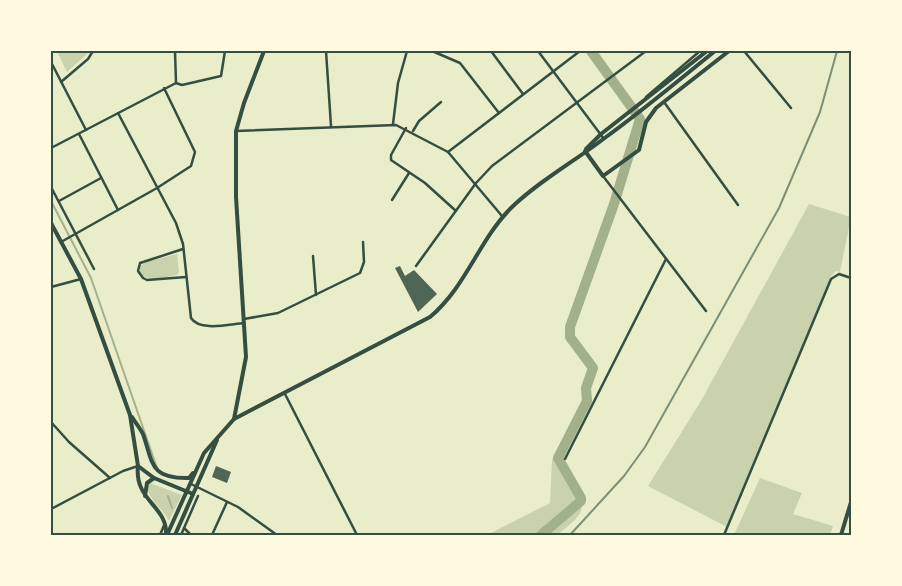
<svg xmlns="http://www.w3.org/2000/svg" width="902" height="586" font-family="Karla,sans-serif">
<style>
.green{fill:#cad2ad}
.lines{fill:none;stroke-linecap:round;stroke-linejoin:round}
.stream{stroke:#a3b18a;stroke-width:2}
.river{stroke:#a3b18a;stroke-width:10}
.building{fill:#4f6655}
.minor{stroke:#344e41;stroke-width:2.5}
.secondary{stroke:#344e41;stroke-width:4}
.rail{stroke:#7c8e77;stroke-width:2}
.neatline{fill:none;stroke:#344e41;stroke-width:2}
</style>
<rect width="100%" height="100%" fill="#e9edc9"/>
<g class="green">
<path d="M57 51H90L67 72Z"/>
<path d="M809 204 851 217 840 272 836 271 831 276 727 527 648 486 701 401Z"/>
<path d="M177 254 179 272 177 275C165 277 148 283 140 273V266L146 262Z"/>
<path d="M554 455C562 467 588 500 580 513 576 521 564 529 557 535H487L550 503 552 460Z"/>
<path d="M760 478 802 493 793 514 833 526 830 535H734Z"/>
<path d="M150 483 182 495 169 521C163 509 149 500 147 487Z"/>
</g>
<g class="lines">
<g class="stream">
<path d="M51 201 91 278 157 468"/>
<path d="M168 496 172 508"/>
</g>
<path class="river" d="M541 535 581 501V498L558 458 587 401 586 388 593 368 570 337V327L614 204 640 119 591 51"/>
</g>
<g class="building">
<path d="M400 266 405 276 414 270 437 294 418 312 395 268Z"/>
<path d="M216 466 231 472 227 483 212 477Z"/>
</g>
<g class="lines">
<g class="minor">
<path d="M175 51 176 83"/>
<path d="M326 51 331 126"/>
<path d="M432 51 460 63 499 113"/>
<path d="M491 51 523 94"/>
<path d="M538 51 604 139"/>
<path d="M744 51 791 108"/>
<path d="M51 62 86 130"/>
<path d="M61 82 88 59 93 51"/>
<path d="M176 83 182 85 221 76 225 51"/>
<path d="M646 97 700 51"/>
<path d="M664 102 738 205"/>
<path d="M118 113 176 223 183 244 191 318C200 332 230 324 244 323"/>
<path d="M393 124 398 83 407 51"/>
<path d="M406 128 391 155V160L425 183 456 211"/>
<path d="M236 131 396 125 448 152 502 216"/>
<path d="M413 131 419 121 441 102"/>
<path d="M79 134 118 210"/>
<path d="M51 148 176 83"/>
<path d="M448 152 580 51"/>
<path d="M603 176 706 311"/>
<path d="M51 187 94 269"/>
<path d="M392 200 409 173"/>
<path d="M59 201 101 178"/>
<path d="M61 242 157 188 191 166 195 152 164 88"/>
<path d="M183 249 140 263 138 271 143 278 147 280 186 277"/>
<path d="M313 256 316 295"/>
<path d="M416 266 476 183 492 166 646 51"/>
<path d="M51 287 81 279"/>
<path d="M244 319 278 313 360 273 364 262 363 242"/>
<path d="M285 394 357 535"/>
<path d="M51 422 69 442 110 478"/>
<path d="M565 459 666 259"/>
<path d="M191 484 238 507 277 535"/>
<path d="M51 509 123 471 138 466"/>
<path d="M184 528 191 535"/>
<path d="M160 535 165 523"/>
<path d="M181 535 198 496"/>
<path d="M212 535 227 502"/>
<path d="M724 535 831 279 839 274 851 278"/>
</g>
<g class="secondary">
<path d="M586 149 601 134 707 51"/>
<path d="M585 151 603 176 639 150 646 122 656 108 729 51"/>
<path d="M51 223 81 279 130 415 138 466 154 478 193 494"/>
<path d="M132 417C135 422 140 428 143 434 153 462 149 479 189 478L193 473"/>
<path d="M234 419 246 357 236 197V131L244 103 264 51"/>
<path d="M138 466C134 501 168 506 166 535"/>
<path d="M145 496 147 483 154 478"/>
<path d="M167 535 204 453 234 419 430 317C466 287 479 240 511 208 539 181 572 163 602 140 641 112 678 81 715 51"/>
<path d="M175 535 217 440"/>
<path d="M841 535 851 502"/>
</g>
<path class="rail" d="M570 535 624 476 645 447 779 208 820 112 837 51"/>
</g>
<rect width="902" height="586" fill="none" stroke="#fefae0" stroke-width="105"/>
<rect x="52" y="52" width="798" height="482" class="neatline"/>
</svg>
